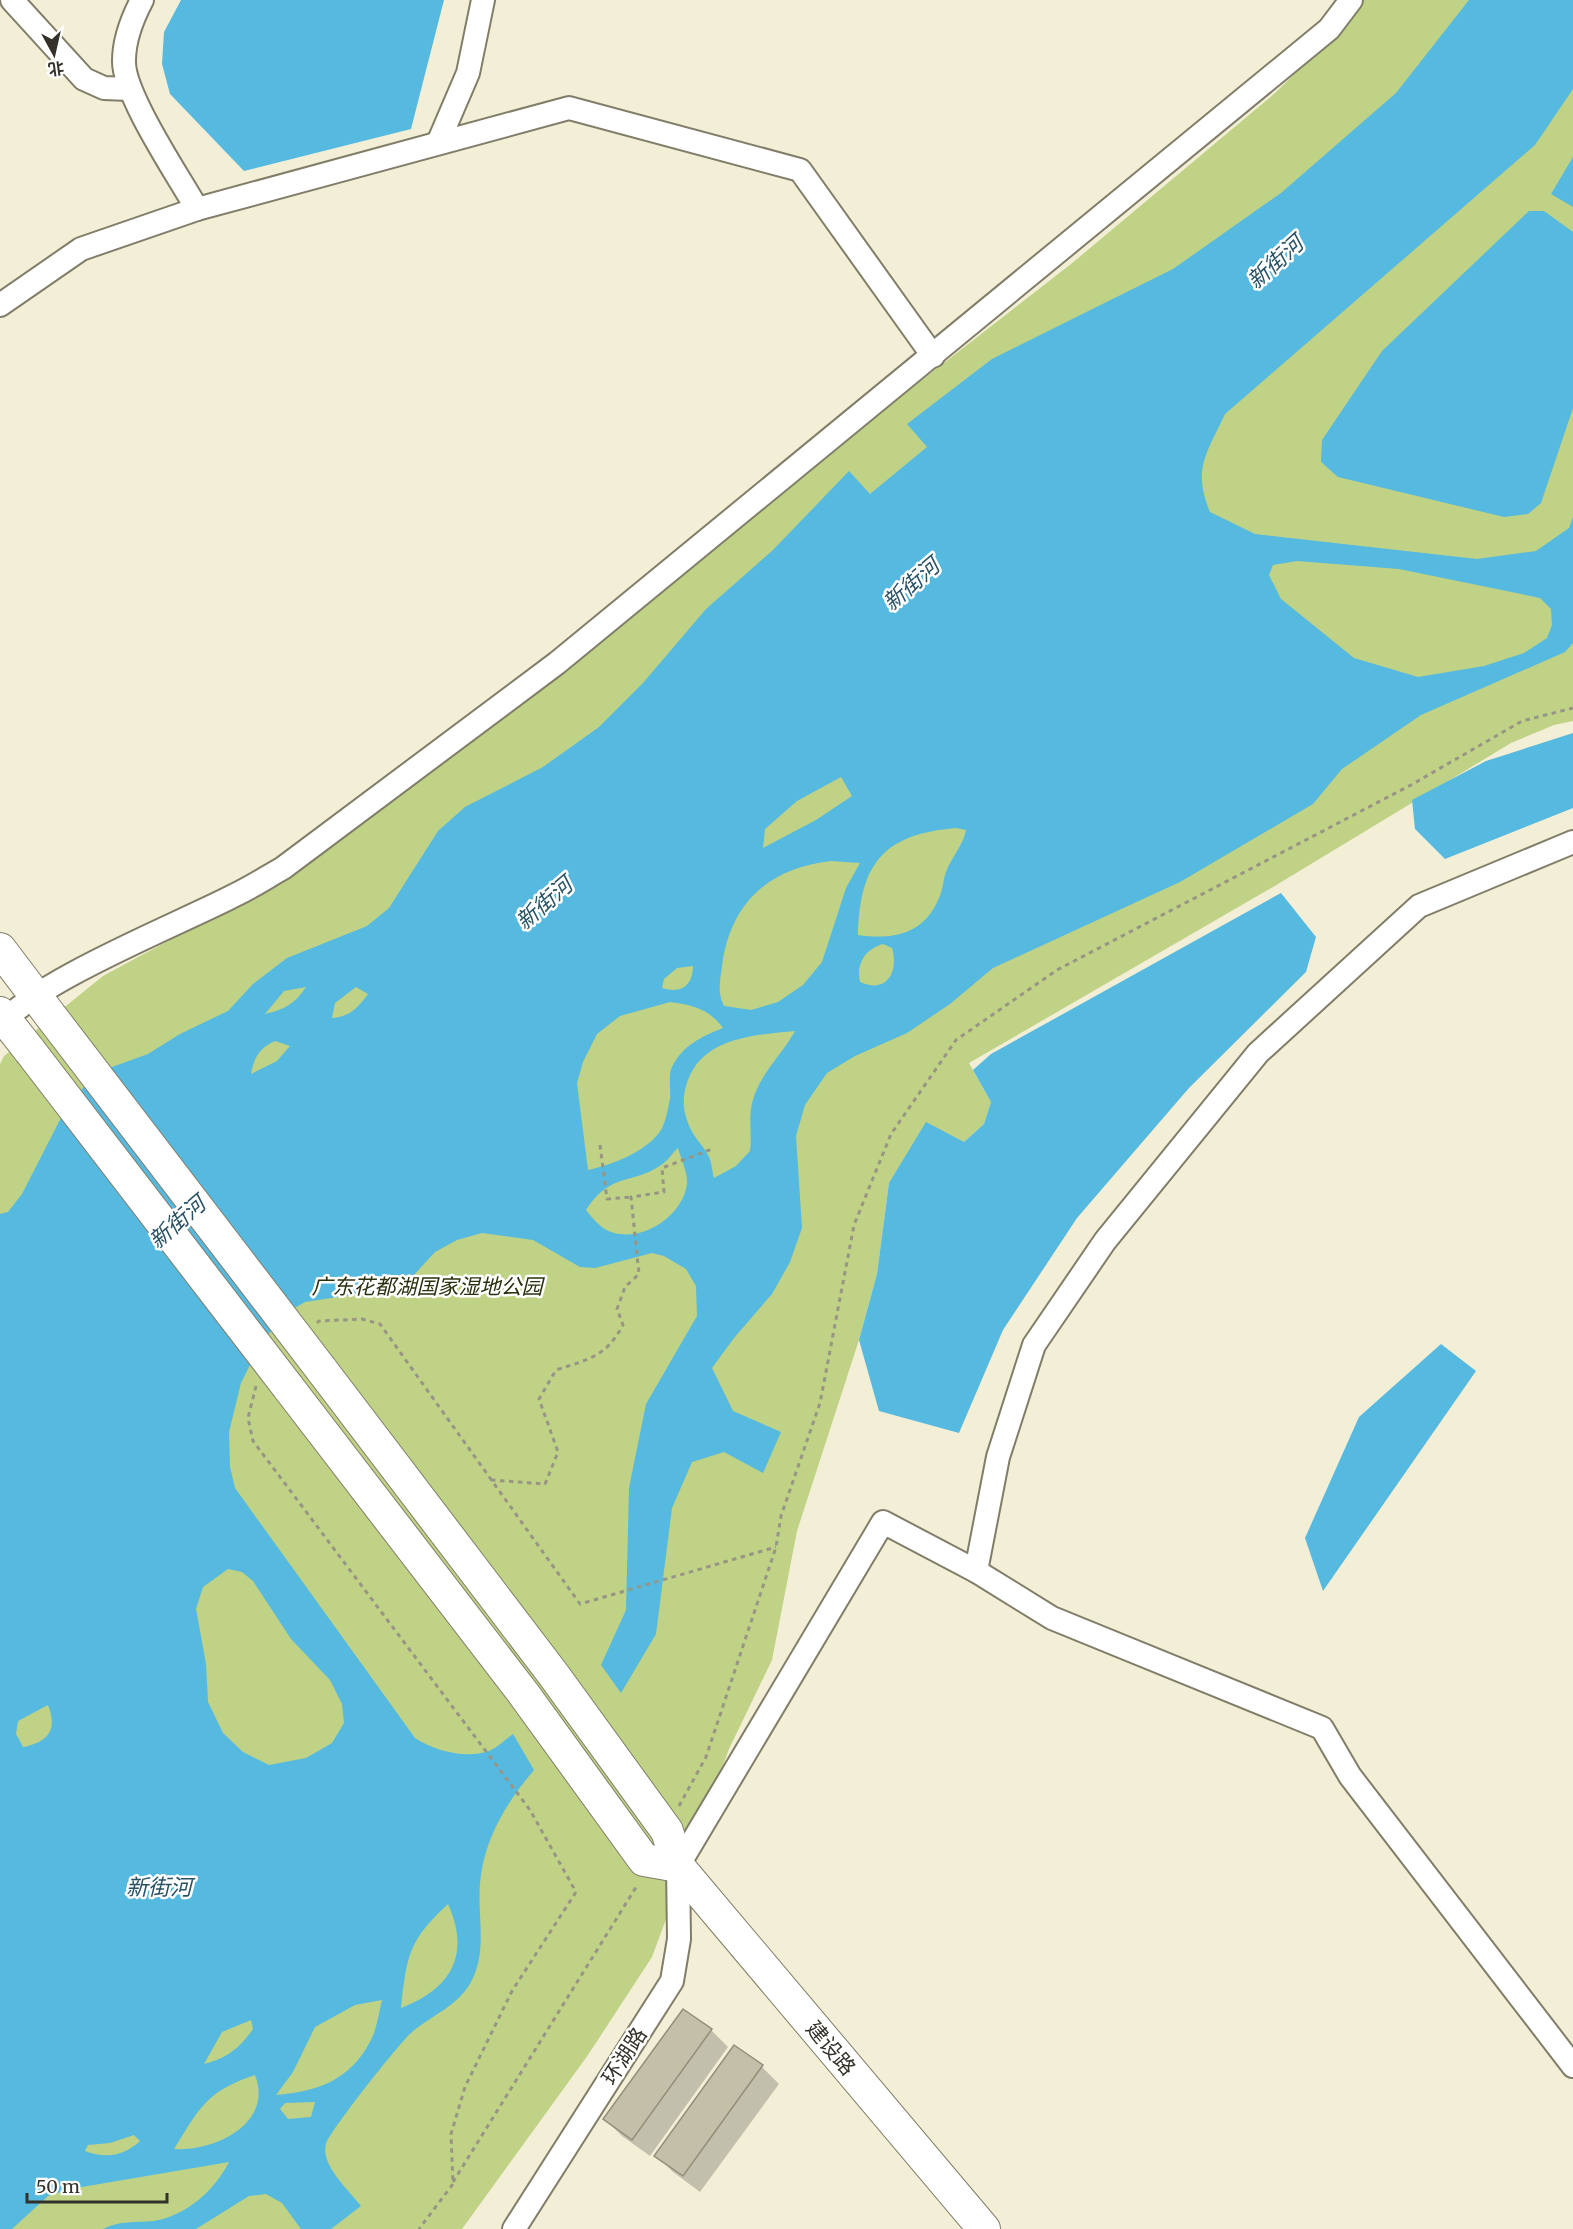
<svg xmlns="http://www.w3.org/2000/svg" width="1573" height="2229" font-family="Merriweather,'Noto Sans SC',serif">
<style>
.green{fill:#bfd286}
.water{fill:#55b9e0;fill-rule:evenodd}
.shadow{fill:#0003}
.building{fill:#c4bfa9;stroke:#938e79;stroke-width:1.5}
.lines{fill:none;stroke-linecap:round;stroke-linejoin:round}
.minor-casing{stroke:#817d68;stroke-width:26}
.secondary-casing{stroke:#817d68;stroke-width:34}
.path{stroke:#989585;stroke-width:3;stroke-dasharray:4.5 4.5;stroke-linecap:butt}
.minor{stroke:#fff;stroke-width:22}
.secondary{stroke:#fff;stroke-width:32}
.secondary-bridge-casing{stroke:#817d68;stroke-width:34;stroke-linecap:butt}
.secondary-bridge{stroke:#fff;stroke-width:32}
.labels{text-anchor:middle;dominant-baseline:central;stroke-width:5;stroke-linejoin:round;paint-order:stroke}
.park-label{font-size:21px;font-style:italic;fill:#2a310e;stroke:#fff}
.street-label{font-size:21px;fill:#333129;stroke:#fff}
.water-label{font-size:22px;font-style:italic;fill:#285264;stroke:#fff}
</style>
<rect width="100%" height="100%" fill="#f3efd7"/>
<path class="green" d="M1364 0H1573V721L1554 725 1511 743 1273 887 969 1063 991 1102 984 1124 964 1142 889 1183 877 1274 859 1340 797 1531 772 1660 729 1749 652 1957 588 2055 462 2229H0V1064L4 1056 103 976 270 886 818 461 1071 264 1274 94 1347 22Z"/>
<g class="water">
<path d="M181 0H444L411 129 244 171 170 94 162 64 164 32Z"/>
<path d="M1469 0H1573V89L1535 145 1225 414C1207 453 1192 469 1210 512L1255 534 1477 559 1536 551 1569 528 1573 517V643L1565 652 1421 715 1342 769 1313 804 1180 882 993 968 950 1004 907 1033 855 1056 827 1073 805 1105 796 1136 802 1228 790 1262 772 1294 734 1338 712 1368 733 1411 781 1432 763 1473 724 1452 692 1462 672 1508 656 1634 621 1693 601 1665 626 1610 629 1488 646 1404 697 1316 696 1286 686 1269 664 1256 652 1253 595 1268 580 1267 533 1240 482 1233 457 1240 435 1252 412 1277 390 1289 305 1302 288 1312 262 1341 241 1383 229 1432 230 1467 235 1488 415 1738C435 1751 465 1759 489 1751 497 1748 506 1739 513 1734L534 1770C506 1803 484 1839 480 1883 477 1917 488 1950 471 1982 458 2006 432 2015 412 2032 400 2042 329 2132 326 2144 320 2165 349 2190 361 2206L331 2229H301L282 2203 266 2194 249 2196 196 2229H103C120 2220 136 2223 154 2221 186 2216 215 2190 229 2162L70 2189 48 2196 12 2229H0V1214L8 1212 22 1194 67 1106 90 1080 112 1067 148 1054 180 1034 228 1011 253 984 287 958 367 926 389 908 438 831 465 807 543 767 599 727 643 683 706 609 773 550 849 471 870 494 927 447 907 424 992 359 1173 269 1281 193 1396 93ZM1297 561 1399 569 1540 598 1551 609 1552 625 1547 638 1524 653 1484 666 1418 677 1354 658 1281 599 1269 575 1273 565ZM841 777 852 796 816 820 763 848 765 829 797 801ZM956 828 966 830C963 846 952 856 946 872 943 880 943 890 939 898 924 935 892 940 858 935 860 864 883 834 956 828ZM831 861 860 863 846 888 822 962 803 985 778 1002 751 1010 724 1006C717 992 720 982 722 966 730 904 768 868 831 861ZM883 944 892 948C899 972 887 994 860 982 856 964 865 949 883 944ZM693 966C693 986 681 994 662 988L664 979 677 968ZM306 987C296 1003 284 1010 265 1014L284 991ZM356 987 368 994C358 1008 349 1017 332 1018L335 1003ZM670 1002C693 1005 709 1009 723 1028 701 1037 683 1045 672 1067 668 1075 671 1089 670 1099 668 1109 666 1121 661 1130 647 1152 611 1165 588 1170L577 1083 583 1062 597 1034 620 1016ZM795 1031C780 1058 756 1077 751 1109 749 1123 752 1137 750 1151L736 1166 714 1178C712 1171 712 1162 708 1155 701 1142 693 1138 687 1120 682 1107 683 1093 688 1080 704 1037 755 1035 795 1031ZM275 1041 290 1046 277 1061 251 1074C254 1058 259 1048 275 1041ZM678 1148C681 1159 688 1173 687 1184 683 1215 645 1241 614 1233 602 1230 593 1219 586 1210 612 1170 635 1186 665 1162 670 1158 673 1152 678 1148ZM228 1569 242 1572 253 1581 291 1639 330 1680 342 1704 344 1723 332 1743 306 1758 269 1765 243 1752 223 1733 208 1702 206 1664 196 1609 203 1587ZM48 1705C58 1730 48 1742 23 1747L16 1734 18 1721ZM448 1904C471 1955 451 1989 401 2008 407 1956 408 1941 448 1904ZM382 2000C379 2012 377 2028 371 2040 350 2081 318 2091 276 2095L293 2072 315 2027 355 2005ZM251 2020 253 2029C239 2049 227 2058 204 2064L222 2032ZM255 2075C274 2124 214 2152 174 2149 200 2107 207 2091 255 2075ZM315 2102 311 2117 288 2119 280 2109 285 2103ZM134 2135 140 2141C124 2156 106 2159 85 2151L88 2145 110 2143Z"/>
<path d="M1573 157V207L1551 194Z"/>
<path d="M1529 211H1544L1573 232V408L1541 503 1528 514 1504 517 1338 477 1321 462 1322 440 1382 351Z"/>
<path d="M1573 733V808L1445 859 1415 829 1412 800 1486 761Z"/>
<path d="M1281 893 1316 937 1306 972 1189 1088 1077 1218 1003 1330 959 1433 879 1411 859 1340 877 1274 889 1183 926 1122 964 1142 984 1124 991 1102 973 1070 991 1054Z"/>
<path d="M1441 1344 1476 1371 1323 1591 1305 1538 1359 1417Z"/>
</g>
<g class="shadow">
<path d="M684 2011 711 2030 728 2047 650 2156 622 2136 605 2119Z"/>
<path d="M762 2067 779 2084 700 2192 673 2172 656 2155Z"/>
</g>
<g class="building">
<path d="M683 2009 712 2029 632 2140 603 2119Z"/>
<path d="M734 2045 763 2065 683 2176 654 2156Z"/>
</g>
<g class="lines">
<defs>
<g id="minor">
<path d="M12 0 84 79 104 88 129 89"/>
<path d="M142 0C132 19 124 40 124 61 123 94 179 177 197 209L569 108 800 170 933 356"/>
<path d="M438 143 468 73 483 0"/>
<path d="M0 305 81 249 197 209"/>
<path d="M0 1028C23 986 186 921 235 895 252 887 267 877 283 868L557 663 1329 29 1351 0"/>
<path d="M976 1571 998 1457 1034 1345 1105 1241 1258 1053 1419 906 1573 842"/>
<path d="M514 2229 672 1981 679 1939 678 1866 883 1522 976 1571 1052 1618 1322 1728 1350 1776 1573 2066"/>
</g>
<g id="secondary">
<path d="M0 949 50 1015"/>
<path d="M0 1013 30 1051"/>
<path d="M321 1369 553 1674 667 1831 678 1866 984 2229"/>
<path d="M288 1387 523 1693 644 1860 678 1866"/>
</g>
</defs>
<use href="#minor" class="minor-casing"/>
<use href="#secondary" class="secondary-casing"/>
<g class="path">
<path d="M600 1145 607 1199 631 1197"/>
<path d="M317 1323 319 1321 362 1319 380 1324 580 1604 776 1547"/>
<path d="M256 1386 248 1418 253 1441 530 1810 576 1892 512 1991 465 2087 451 2134 453 2184 419 2229"/>
<path d="M491 1480 545 1484 558 1452 539 1399 556 1370C589 1359 606 1357 623 1325L617 1309 625 1287 639 1274 631 1197 664 1192 662 1168 712 1149"/>
<path d="M679 1806 706 1757 776 1547 781 1516 820 1403 854 1225 891 1134 956 1040 1057 970 1411 785 1522 721 1573 708"/>
<path d="M453 2182 638 1884"/>
</g>
<use href="#minor" class="minor"/>
<use href="#secondary" class="secondary"/>
<defs>
<g id="secondary-bridge">
<path d="M50 1015 321 1369"/>
<path d="M30 1051 288 1387"/>
</g>
</defs>
<use href="#secondary-bridge" class="secondary-bridge-casing"/>
<use href="#secondary-bridge" class="secondary-bridge"/>
</g>
<g class="labels">
<g class="park-label">
<text x="427" y="1286">广东花都湖国家湿地公园</text>
</g>
<g class="street-label">
<text transform="translate(831 2048) rotate(50)">建设路</text>
<text transform="translate(624 2056) rotate(-57)">环湖路</text>
</g>
<g class="water-label">
<text transform="translate(1275 262) rotate(-42)">新街河</text>
<text transform="translate(911 584) rotate(-41)">新街河</text>
<text transform="translate(544 903) rotate(-41)">新街河</text>
<text transform="translate(177 1222) rotate(-41)">新街河</text>
<text x="159" y="1887">新街河</text>
</g>
</g>
<g transform="translate(54 54) rotate(172)" stroke="#ffffff" stroke-width="4.5" paint-order="stroke">
<path d="M0-4.5L10 22L0 15L-10 22Z" fill="#333129"/>
<text y="-9" font-size="16" font-weight="bold" text-anchor="middle" fill="#333129">北</text>
</g>
<path d="M27 2193v9h140v-9" fill="none" stroke="#333129" stroke-width="3"/>
<text x="36" y="2193" font-size="18" fill="#333129" stroke="#ffffff" stroke-width="4.5" paint-order="stroke">50 m</text>
</svg>
